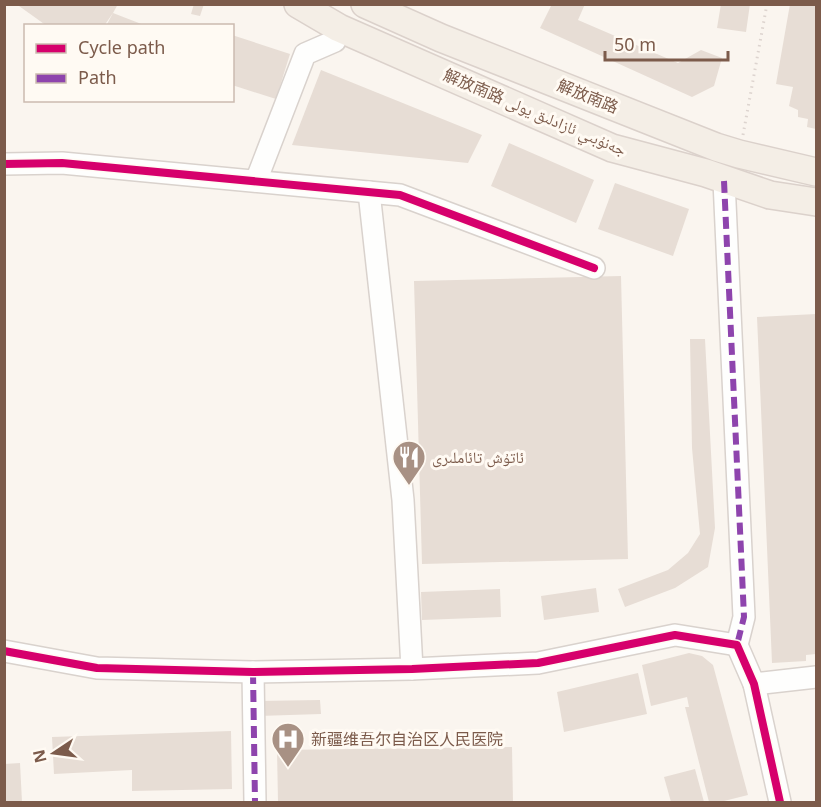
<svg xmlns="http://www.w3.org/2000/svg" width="821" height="807" font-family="'Noto Sans','Noto Naskh Arabic','Noto Sans SC',sans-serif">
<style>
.building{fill:#e7ddd5}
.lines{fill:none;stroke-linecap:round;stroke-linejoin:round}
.minor-casing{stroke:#d9d2cd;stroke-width:24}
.major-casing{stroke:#dbd1cb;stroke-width:30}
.path{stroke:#ddd4cf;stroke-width:3;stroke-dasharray:1.5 4.5;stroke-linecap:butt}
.minor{stroke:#fefefd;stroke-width:21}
.major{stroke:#f4eee6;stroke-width:27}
.quiet{stroke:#8e44ad;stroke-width:6;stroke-dasharray:12 6;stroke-linecap:butt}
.cycleway-casing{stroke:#fffaf3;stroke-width:11}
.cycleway{stroke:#d6006c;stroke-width:8}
.labels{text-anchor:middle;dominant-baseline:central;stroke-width:6;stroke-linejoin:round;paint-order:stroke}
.street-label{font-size:16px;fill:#7c5b4b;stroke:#fffaf3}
.poi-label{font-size:16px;fill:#7c5b4b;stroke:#fffaf3;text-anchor:start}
</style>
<rect width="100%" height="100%" fill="#faf5ef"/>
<g class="building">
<path d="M20 4H118L113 13 144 25 106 26 113 13 104 26H47L19 6Z"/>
<path d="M194 4H204L200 16 191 14Z"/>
<path d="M552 4H585L578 20 678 63 701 50 722 58 714 86 692 97 540 28Z"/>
<path d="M721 4H750L746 32 717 28Z"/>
<path d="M790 4H816V129L807 127 808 119 798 117V110L789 106 793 87 776 84Z"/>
<path d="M232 35 290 54 276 99 232 85Z"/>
<path d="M321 70 482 135 468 163 292 145Z"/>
<path d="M509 143 594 180 576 223 491 186Z"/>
<path d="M615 183 689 209 673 256 598 229Z"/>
<path d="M621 276 628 559 422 564 414 281Z"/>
<path d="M816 314V654L806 655V661L772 663 757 317Z"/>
<path d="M690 339H705L715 528 708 567 675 588 625 607 618 589 668 570 688 553 700 534 692 448Z"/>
<path d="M596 588 599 612 544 620 541 596Z"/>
<path d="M500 589 501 617 422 620 421 592Z"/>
<path d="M689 653 702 656 713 665 748 795 720 802H709L685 707H689L687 697 651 706 642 665Z"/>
<path d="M638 673 647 714 564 732 557 692Z"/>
<path d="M320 700 321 714 258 716V701Z"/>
<path d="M231 731 232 789 132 791V770L54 774 52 737Z"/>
<path d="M512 747 513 802H278L277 750Z"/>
<path d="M20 763 22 802H4V764Z"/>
<path d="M695 769 704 802H671L664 777Z"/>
</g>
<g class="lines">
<defs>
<g id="minor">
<path d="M4 164 62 163 400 195 594 268"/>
<path d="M256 181 305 54 335 41"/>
<path d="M724 181 744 617 737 645 754 684 780 802"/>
<path d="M369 192 403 500 412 669"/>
<path d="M4 651 97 668 253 672 412 669 538 663 675 635 737 645"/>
<path d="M253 672 255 802"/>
<path d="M754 684 816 677"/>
</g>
<g id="major">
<path d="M298 4 339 28 612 148 706 173 770 195 816 202"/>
<path d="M365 4 441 38 716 147 739 154 816 172"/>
</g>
</defs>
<use href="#minor" class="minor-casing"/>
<use href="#major" class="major-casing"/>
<path class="path" d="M743 135 767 4"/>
<use href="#minor" class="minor"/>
<use href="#major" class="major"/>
<g class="quiet">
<path d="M724 181 744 617 737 645"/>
<path d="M253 672 255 802"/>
</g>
<defs>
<g id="cycleway">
<path d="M4 164 62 163 400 195 594 268"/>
<path d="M4 651 97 668 253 672 412 669 538 663 675 635 737 645 754 684 780 802"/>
</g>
</defs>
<use href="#cycleway" class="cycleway-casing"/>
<use href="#cycleway" class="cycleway"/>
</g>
<defs>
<symbol id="restaurant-pin" viewBox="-11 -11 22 30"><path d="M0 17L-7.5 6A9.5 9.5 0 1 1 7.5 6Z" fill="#a89184" stroke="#fffaf3"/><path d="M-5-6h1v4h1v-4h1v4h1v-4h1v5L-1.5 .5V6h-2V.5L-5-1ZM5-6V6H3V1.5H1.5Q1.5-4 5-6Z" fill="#fff"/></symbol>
<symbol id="hospital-pin" viewBox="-11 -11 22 30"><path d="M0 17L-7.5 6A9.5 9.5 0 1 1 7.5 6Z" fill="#a89184" stroke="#fffaf3"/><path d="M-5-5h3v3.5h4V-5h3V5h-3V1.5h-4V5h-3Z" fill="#fff"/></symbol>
</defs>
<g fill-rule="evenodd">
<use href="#restaurant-pin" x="390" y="438" width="38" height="52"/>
<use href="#hospital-pin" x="269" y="720" width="38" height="52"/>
</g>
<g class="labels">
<g class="street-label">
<text transform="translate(588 96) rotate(22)">解放南路</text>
<text transform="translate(535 112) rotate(23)">解放南路 جەنۇبىي ئازادلىق يولى</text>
</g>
<g class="poi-label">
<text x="432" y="457">ئاتۇش تائاملىرى</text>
<text x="311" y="739">新疆维吾尔自治区人民医院</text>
</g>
</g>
<rect width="821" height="807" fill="none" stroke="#7c5b4b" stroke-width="12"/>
<rect x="24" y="24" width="210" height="78" fill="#fffaf3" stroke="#cbbab0" stroke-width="1.5"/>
<rect x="36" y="44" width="30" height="9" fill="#d6006c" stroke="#cbbab0" stroke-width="1.5"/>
<text x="78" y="54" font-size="18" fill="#7c5b4b">Cycle path</text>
<rect x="36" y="74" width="30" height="9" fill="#8e44ad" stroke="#cbbab0" stroke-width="1.5"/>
<text x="78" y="84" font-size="18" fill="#7c5b4b">Path</text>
<g transform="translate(54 753) rotate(257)" stroke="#fffaf3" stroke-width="4.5" paint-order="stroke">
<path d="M0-4.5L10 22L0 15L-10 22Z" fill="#7c5b4b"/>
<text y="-9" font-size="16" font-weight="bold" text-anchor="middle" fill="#7c5b4b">N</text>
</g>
<path d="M605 51v9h123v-9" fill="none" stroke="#7c5b4b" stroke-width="3"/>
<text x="614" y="51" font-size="18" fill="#7c5b4b" stroke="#fffaf3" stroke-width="4.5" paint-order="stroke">50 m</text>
</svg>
